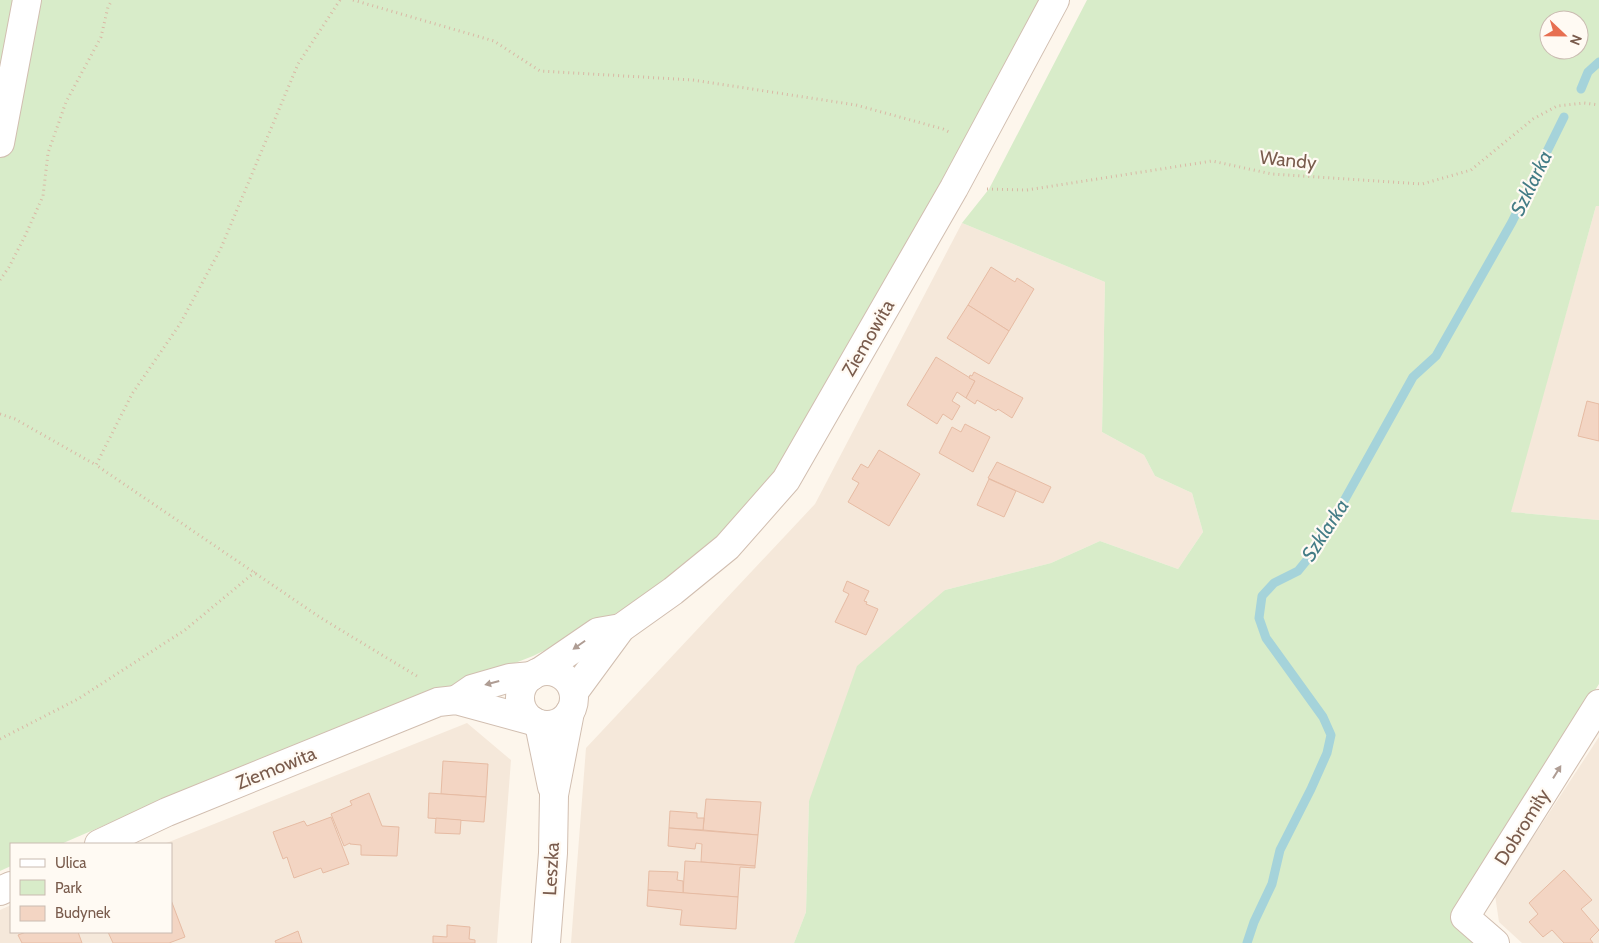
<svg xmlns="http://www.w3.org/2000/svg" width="1599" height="943" font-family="Cabin,sans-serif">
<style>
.residential{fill:#f5e8da}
.green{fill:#d8ecc9;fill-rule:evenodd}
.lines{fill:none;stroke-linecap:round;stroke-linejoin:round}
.stream{stroke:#a5d3da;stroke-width:9}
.building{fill:#f3d5c3;stroke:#e6bba3}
.minor-casing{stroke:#d1beb0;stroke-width:30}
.path{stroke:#d9b8a5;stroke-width:3;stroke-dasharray:1 4;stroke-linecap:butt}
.minor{stroke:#fff;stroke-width:28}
.oneway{fill:#af9d94}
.labels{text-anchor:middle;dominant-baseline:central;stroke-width:4.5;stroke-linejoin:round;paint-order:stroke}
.street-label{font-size:19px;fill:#7a5c4d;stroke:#fffaf3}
.water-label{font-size:20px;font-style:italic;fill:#437c86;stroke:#fffaf3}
</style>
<rect width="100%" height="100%" fill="#fdf6ec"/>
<g class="residential">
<path d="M1596 206H1599V520L1510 512Z"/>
<path d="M962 223 1105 282 1102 432 1144 455 1155 476 1192 493 1203 532 1178 569 1100 541 1051 563 945 590 809 801 806 912 794 943H571L586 748 815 504Z"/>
<path d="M467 723 511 760 497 943H0V910L11 905V932H171V844H164Z"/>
<path d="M1599 737V943H1522L1499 922 1495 895Z"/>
</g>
<g class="green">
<path d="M0 0H1042L943 186 778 471 729 531 644 596 595 626 533 656 149 806 61 844H11V866L0 871Z"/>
<path d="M1087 0H1599V206H1596L1511 512 1599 520V684L1456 908 1495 943H794L806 912 809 801 857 666 945 590 1051 563 1100 541 1178 569 1203 532 1192 493 1155 476 1144 455 1102 432 1105 282 962 223 989 189ZM1549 20H1579V50H1549Z"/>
</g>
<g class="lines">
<g class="stream">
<path d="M1581 89 1588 72 1599 62"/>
<path d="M1247 943 1254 922 1272 884 1280 850 1311 789 1327 753 1331 735 1323 717 1266 638 1259 618 1262 596 1274 583 1298 571 1320 544 1413 377 1436 356 1512 222 1564 117"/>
</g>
</g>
<g class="building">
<path d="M991 267 1015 282 1017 278 1034 289 1009 331 968 305Z"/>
<path d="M968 305 1009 331 989 364 947 338Z"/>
<path d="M936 357 975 381 966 398 957 392 952 401 960 406 952 420 943 414 937 424 907 405Z"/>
<path d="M974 372 1023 398 1012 418 998 409 996 411 977 400 975 404 966 398 975 381 969 378 970 375 972 376Z"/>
<path d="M1587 401 1599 404V441L1578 436Z"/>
<path d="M965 424 990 437 973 472 939 453 952 427 961 432Z"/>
<path d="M879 450 920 474 889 526 848 502 859 483 852 479 861 464 868 468Z"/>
<path d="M997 462 1051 487 1043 503 988 478Z"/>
<path d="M989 479 1016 491 1004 517 977 505Z"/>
<path d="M847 581 869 591 864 601 867 602 866 604 878 609 866 635 835 622 849 594 843 591Z"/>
<path d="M443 761 488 764 486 797 441 794Z"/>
<path d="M369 793 382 826 399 827 397 856 361 855V845L350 844V843L344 846 331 814 352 805 350 801Z"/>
<path d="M429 793 486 797 484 822 428 818Z"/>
<path d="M706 799 761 802 758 835 703 830Z"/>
<path d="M670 811 697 813V818H704L703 830 669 828Z"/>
<path d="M331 817 349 864 323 873 321 868 294 878 287 857 283 859 273 832 304 821 307 826Z"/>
<path d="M436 818 461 820 460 834 435 833Z"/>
<path d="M669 828 758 835 755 866 701 862 702 844 696 843 695 849 668 846Z"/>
<path d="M685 861 701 862 755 866V868L740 867 738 897 683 893Z"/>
<path d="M1564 870 1592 900 1581 909 1599 930 1590 939 1593 943H1564L1552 930 1543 937 1529 922 1538 914 1529 903Z"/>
<path d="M649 871 678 872 677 880 683 881V893L648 890Z"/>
<path d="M648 890 738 897 736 929 680 925 682 910 647 906Z"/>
<path d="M171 900 185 937 169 943H113L108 932H171Z"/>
<path d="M447 925 470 927 469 939 475 940V943H433V936L447 937Z"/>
<path d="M298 931 302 943H276L275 941Z"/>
<path d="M26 932H78L82 943H22L18 935Z"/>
</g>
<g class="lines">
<defs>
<g id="minor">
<path d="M0 143 27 0"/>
<path d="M541 671 598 632 621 628"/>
<circle cx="547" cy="698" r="27"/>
<path d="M574 692 621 628 673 591 727 547 786 480 954 188 1055 0"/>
<path d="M456 700 472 689 510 678 532 676"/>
<path d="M539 724 552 787"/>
<path d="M99 844 167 812 438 702 456 700 533 721"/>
<path d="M0 891 11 886"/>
<path d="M546 943 553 853 554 795 570 712"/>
<path d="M1495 943 1465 917 1599 704"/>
</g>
</defs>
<use href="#minor" class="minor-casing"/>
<g class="path">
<path d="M340 0 298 64 221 248 180 324 132 394 96 465 321 618 420 678"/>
<path d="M353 0 494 41 540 71 693 80 856 105 943 129 951 133"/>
<path d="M987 189 1027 190 1212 161 1272 174 1422 184 1471 170 1533 119 1557 106 1584 103 1599 105"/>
<path d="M0 280 9 267 25 236 43 196 48 153 66 102 101 37 108 7 112 0"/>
<path d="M0 414 15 419 96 465"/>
<path d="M0 739 78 699 185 630 255 572"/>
</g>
<use href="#minor" class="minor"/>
</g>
<defs><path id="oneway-solid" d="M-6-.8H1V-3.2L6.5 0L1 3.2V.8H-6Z" transform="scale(1.25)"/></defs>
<g class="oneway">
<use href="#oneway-solid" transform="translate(579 645) rotate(145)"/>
<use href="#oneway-solid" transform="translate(492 683) rotate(165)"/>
<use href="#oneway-solid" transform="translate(1557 772) rotate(-58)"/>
</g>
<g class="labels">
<g class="street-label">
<text transform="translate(1288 160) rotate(6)">Wandy</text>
<text transform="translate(868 338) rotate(-60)">Ziemowita</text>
<text transform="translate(276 768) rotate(-22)">Ziemowita</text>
<text transform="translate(1522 827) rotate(-58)">Dobromiły</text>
<text transform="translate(551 869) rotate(-87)">Leszka</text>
</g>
<g class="water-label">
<text transform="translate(1531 183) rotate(-64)">Szklarka</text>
<text transform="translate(1325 530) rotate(-57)">Szklarka</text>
</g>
</g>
<rect x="10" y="843" width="162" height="90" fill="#fffaf3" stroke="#cabbb1"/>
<rect x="20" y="859" width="25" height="8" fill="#ffffff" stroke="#cabbb1"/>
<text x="55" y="868" font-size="15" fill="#7a5c4d">Ulica</text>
<rect x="20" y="880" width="25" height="15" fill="#d8ecc9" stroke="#cabbb1"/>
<text x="55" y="893" font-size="15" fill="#7a5c4d">Park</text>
<rect x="20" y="906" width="25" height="15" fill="#f3d5c3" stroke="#cabbb1"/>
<text x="55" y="918" font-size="15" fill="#7a5c4d">Budynek</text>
<g transform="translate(1564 35) rotate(112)"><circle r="24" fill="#fffaf3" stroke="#cabbb1"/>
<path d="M0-4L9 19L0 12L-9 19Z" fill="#e76f51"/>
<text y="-8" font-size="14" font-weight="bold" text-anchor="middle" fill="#7a5c4d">N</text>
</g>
</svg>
